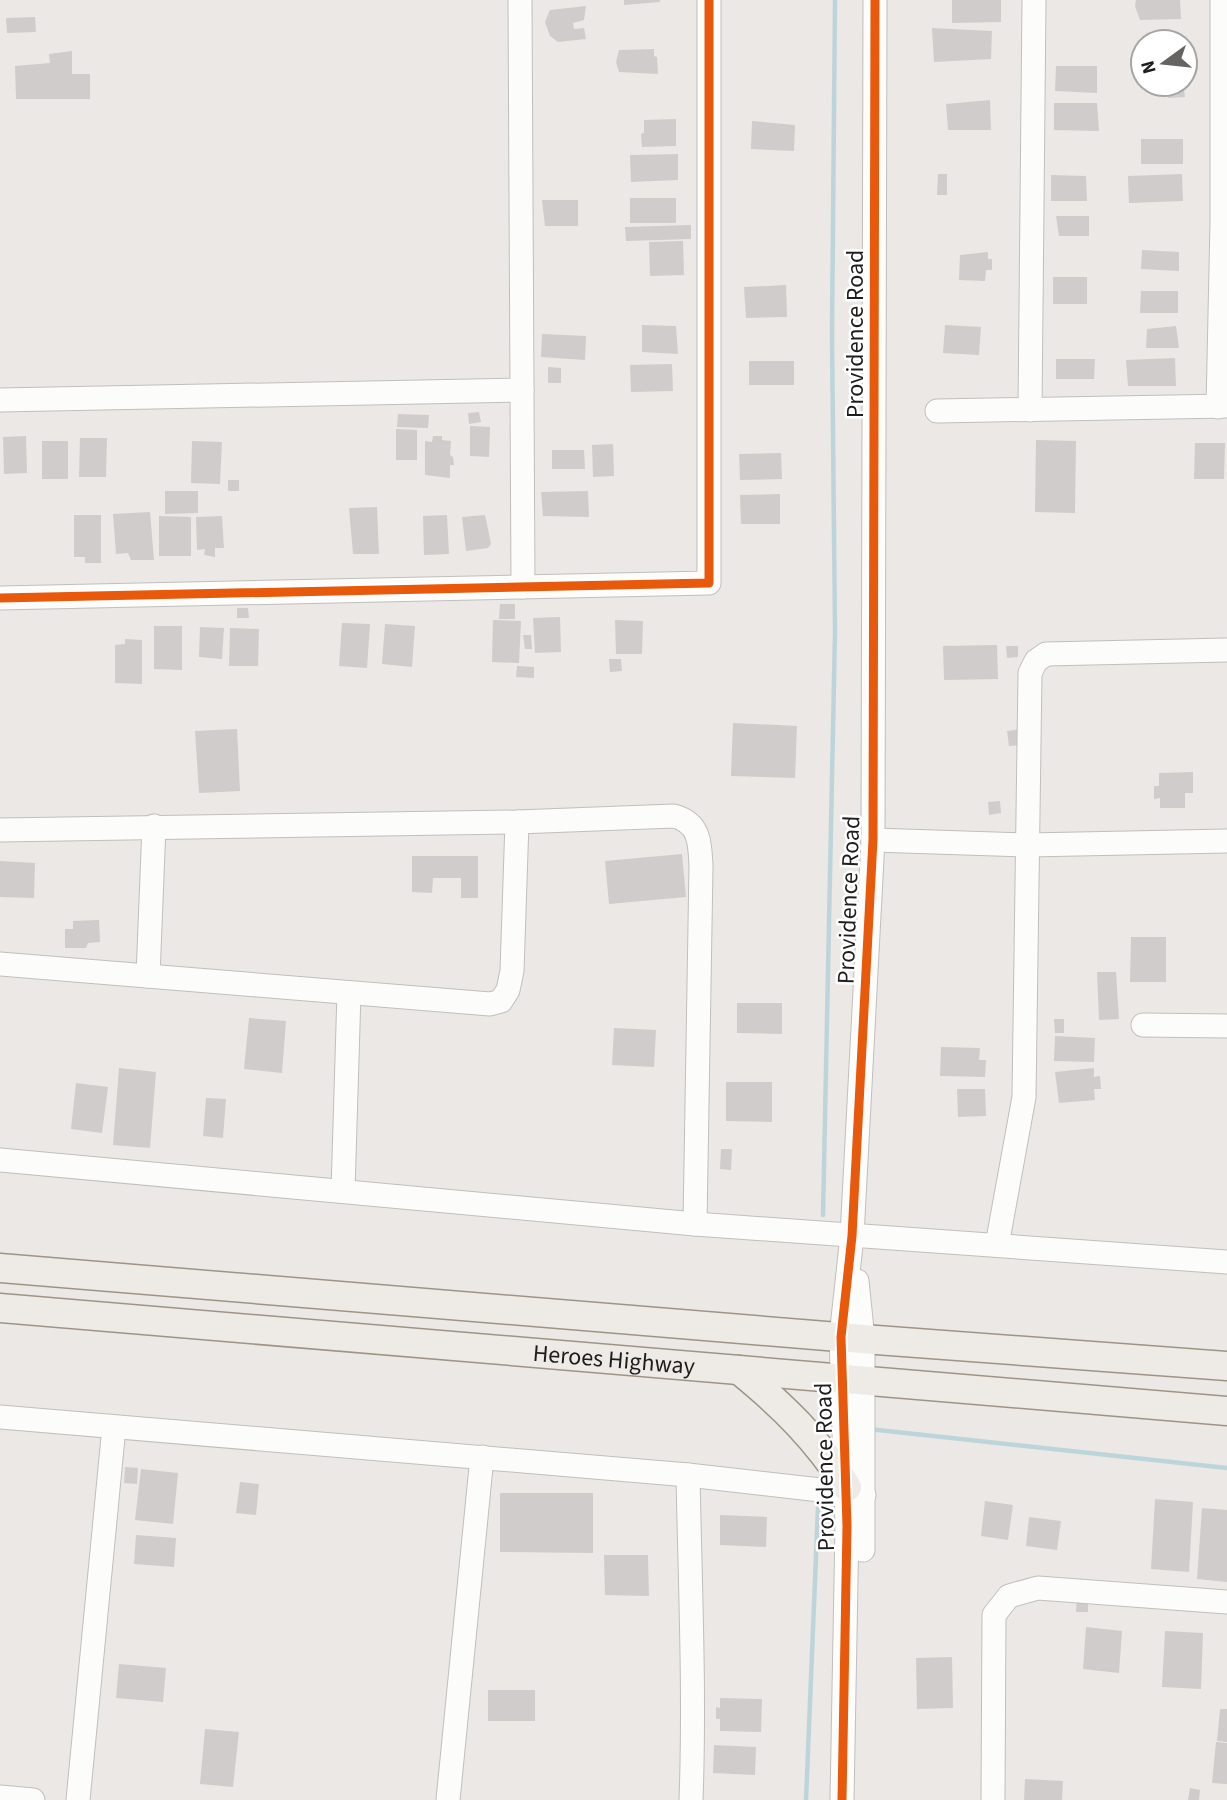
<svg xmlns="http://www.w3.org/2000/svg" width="1227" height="1800" font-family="'Source Sans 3',sans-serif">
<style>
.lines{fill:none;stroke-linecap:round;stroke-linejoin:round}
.stream{stroke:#bdd5da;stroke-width:4.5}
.building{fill:#d0cccb}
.minor-casing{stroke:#c1bfbe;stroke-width:25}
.major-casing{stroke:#9e9485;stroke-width:31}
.minor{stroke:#fcfcfb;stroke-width:23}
.major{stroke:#eeeae5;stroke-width:28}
.cycleway-casing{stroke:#fff;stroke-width:13}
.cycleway{stroke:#e8590c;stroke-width:9}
.labels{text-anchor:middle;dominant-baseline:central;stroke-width:5;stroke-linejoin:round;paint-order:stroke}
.street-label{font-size:24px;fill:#1d1d1d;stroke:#fff}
</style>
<rect width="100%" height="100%" fill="#ebe8e5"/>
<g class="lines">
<g class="stream">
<path d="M823 1215 835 632 832 334 835 0"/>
<path d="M819 1423 836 1425"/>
<path d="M869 1429 1227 1468"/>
<path d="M806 1800 818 1507"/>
</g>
</g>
<g class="building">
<path d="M624 0H660V2L624 5Z"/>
<path d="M952 0H1001V22L952 23Z"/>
<path d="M1136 0H1180L1181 19 1140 20 1135 6Z"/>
<path d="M586 6 584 20 573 23 574 29 584 28 586 39 558 42 550 36 545 22 550 10Z"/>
<path d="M35 17 36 32 7 33 6 18Z"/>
<path d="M932 28 992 31 991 59 934 62Z"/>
<path d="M654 49V56L657 57 658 74 619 72 616 62 619 50Z"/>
<path d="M72 51V74H90V99H16L15 66 50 63 49 54Z"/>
<path d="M1056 66H1097V93L1055 91Z"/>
<path d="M1142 84H1183L1185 97 1168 98 1166 89H1142Z"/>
<path d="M990 100 991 130H948L946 104Z"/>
<path d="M1054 103H1097L1099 131 1054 130Z"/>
<path d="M676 119V146L642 147 641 134 644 133V120Z"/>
<path d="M752 121 795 125 794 151 751 149Z"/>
<rect x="1141" y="139" width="42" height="25"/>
<path d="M678 154V180L631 182 630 155Z"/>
<path d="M938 174H947V195H937Z"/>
<path d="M1182 174 1183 201 1129 203 1128 176Z"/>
<path d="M1051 175 1086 176 1087 201H1051Z"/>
<rect x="630" y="198" width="46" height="25"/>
<path d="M542 200H578V226H545Z"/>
<path d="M1056 216H1089V236H1059Z"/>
<path d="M691 225V239L626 241 625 227Z"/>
<path d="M683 241 684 275 650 276 649 242Z"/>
<path d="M1142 250 1179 252V271L1141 269Z"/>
<path d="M988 252V259H992V270H986L985 281 959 280 960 255Z"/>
<rect x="1053" y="277" width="34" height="27"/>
<path d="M786 285 787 317 746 318 744 287Z"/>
<path d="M1141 291H1178V313H1140Z"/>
<path d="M642 325 676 326 678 354 642 352Z"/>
<path d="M945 325 981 327 979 355 943 353Z"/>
<path d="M1176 326 1179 348H1146L1147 329Z"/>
<path d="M542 334 586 336 585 360 541 357Z"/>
<path d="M1175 358 1176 386H1128L1126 360Z"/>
<path d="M1056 359H1095L1094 379H1056Z"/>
<rect x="749" y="361" width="45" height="24"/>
<path d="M672 364 673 391 631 392 630 365Z"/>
<path d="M548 367 561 368V383H548Z"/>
<path d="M479 412 481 422 469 424 468 413Z"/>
<path d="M398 414 429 415 428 428 397 427Z"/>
<path d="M470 426 490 427 489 457 470 456Z"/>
<path d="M396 429 417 430V460H396Z"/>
<path d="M26 436 27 473 4 474 3 437Z"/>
<path d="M433 436H442V440L451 441 450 455 453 457 454 465H450V478L425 475V441L432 442Z"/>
<path d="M80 438H107L106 477H79Z"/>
<path d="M1036 440 1076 441 1075 513 1035 512Z"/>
<rect x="42" y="441" width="26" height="38"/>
<path d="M192 441 222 442 220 484 191 483Z"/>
<path d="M1195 443H1225L1224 479H1194Z"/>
<path d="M613 444 614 476 593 477 592 445Z"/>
<path d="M552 450H584L585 469H552Z"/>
<path d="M781 453 782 479 740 480 739 454Z"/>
<rect x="228" y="480" width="11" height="11"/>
<path d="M165 491H198V513L165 514Z"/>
<path d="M588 491 589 517 543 516 541 492Z"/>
<path d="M780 494V524H741L740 495Z"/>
<path d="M377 507 379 554H353L349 508Z"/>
<path d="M150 512 154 560H131L128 553 116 554 113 514Z"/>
<path d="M74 515H101V563H85V557H74Z"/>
<path d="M447 515 449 554 424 555 423 516Z"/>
<path d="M485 515 491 544 488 548 466 551 462 517Z"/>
<path d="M159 516 191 517V556H159Z"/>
<path d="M222 516 224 548H215V557L204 555 205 549 197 550 196 517Z"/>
<path d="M500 604H515V619H499Z"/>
<path d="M237 608H248L249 618H237Z"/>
<path d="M560 617 561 652 535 653 533 618Z"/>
<path d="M493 620 521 621 519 663 492 662Z"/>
<path d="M615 620 643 621 642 654H616Z"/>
<path d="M342 623 370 624 367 668 339 666Z"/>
<path d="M385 624 415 626 412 667 382 664Z"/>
<path d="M154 626H182V670L154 669Z"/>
<path d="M200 627 224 628 222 659 199 657Z"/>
<path d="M230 628 259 629 258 666H229Z"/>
<path d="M523 635H531L532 649H525Z"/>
<path d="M125 639 142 640V684L115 683V645L125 644Z"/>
<path d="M997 645 998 679 944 680 943 646Z"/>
<path d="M1006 646H1018V657L1007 658Z"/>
<path d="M609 659H621L622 671 610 672Z"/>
<path d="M517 666 534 667V678L516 677Z"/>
<path d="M733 723 797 726 795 778 731 776Z"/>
<path d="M237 729 240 791 199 793 195 731Z"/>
<path d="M1021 729 1023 745 1009 746 1007 731Z"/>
<path d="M1193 772V793H1185V808H1160V798L1154 799V786H1159V773Z"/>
<path d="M1000 801 1001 813 989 815 988 802Z"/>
<path d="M682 854 686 897 609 904 605 861Z"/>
<path d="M412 856H478V898H461V878H433L432 893 412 892Z"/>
<path d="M0 861 35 863 34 898 0 897Z"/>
<path d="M99 920 100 942 88 943 86 948H65V929H73V921Z"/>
<path d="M1131 937H1166V982H1130Z"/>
<path d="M1097 972H1116L1119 1019 1099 1020Z"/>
<path d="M737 1003H782V1034L737 1033Z"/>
<path d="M249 1018 286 1021 282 1073 244 1069Z"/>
<path d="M1054 1019H1064V1033H1055Z"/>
<path d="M614 1028 656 1030 654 1067 612 1065Z"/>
<path d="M1055 1036 1095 1038 1094 1062 1054 1061Z"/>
<path d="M941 1047 980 1048 979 1060H986L985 1077 940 1076Z"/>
<path d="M119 1068 156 1072 150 1148 113 1145Z"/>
<path d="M1094 1068V1077L1100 1076 1101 1089H1094L1095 1100 1059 1103 1055 1072Z"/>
<path d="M726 1082H772V1122L726 1121Z"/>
<path d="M76 1083 108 1087 102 1133 71 1129Z"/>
<path d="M957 1089H985L986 1116 958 1117Z"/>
<path d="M206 1098 226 1099 223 1138 203 1136Z"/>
<path d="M721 1149H732L731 1170 720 1169Z"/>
<path d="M125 1467 138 1468 137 1484 124 1483Z"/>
<path d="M141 1469 178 1473 173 1524 135 1520Z"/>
<path d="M240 1482 259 1484 256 1515 236 1513Z"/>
<path d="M500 1493H593V1553L500 1552Z"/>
<path d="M1155 1499 1193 1502 1189 1572 1151 1569Z"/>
<path d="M985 1501 1013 1505 1008 1540 981 1536Z"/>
<path d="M1202 1508 1227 1510V1582L1197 1579Z"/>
<path d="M720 1515 767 1517 766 1547 720 1545Z"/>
<path d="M1029 1517 1061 1521 1057 1550 1026 1546Z"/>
<path d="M136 1535 176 1538 174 1567 134 1564Z"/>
<path d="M604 1555H648L649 1596 605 1595Z"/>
<path d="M1077 1597H1088V1612H1076Z"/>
<path d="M1086 1627 1122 1631 1119 1673 1083 1669Z"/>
<path d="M1165 1631 1203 1633 1201 1689 1162 1687Z"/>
<path d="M952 1657 953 1708 917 1709 916 1658Z"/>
<path d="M119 1664 166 1668 163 1702 116 1698Z"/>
<rect x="488" y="1690" width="47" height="31"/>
<path d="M720 1698 762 1699 761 1732 720 1731V1719H716V1707L720 1708Z"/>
<path d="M1220 1709H1227V1742L1217 1741Z"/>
<path d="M205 1729 239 1732 233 1787 200 1784Z"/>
<path d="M1216 1742 1227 1743V1784L1212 1783Z"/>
<path d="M714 1745 756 1747 755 1775 713 1773Z"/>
<path d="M1025 1779 1063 1781 1062 1800H1024Z"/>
<path d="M1190 1788 1200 1790 1199 1800H1188Z"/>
</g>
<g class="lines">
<defs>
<g id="minor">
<path d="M520 0 523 587"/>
<path d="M0 400 522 390"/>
<path d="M1218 407 1222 222V0"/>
<path d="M1030 410 1034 0"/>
<path d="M937 411 1227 406"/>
<path d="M0 598 709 583V0"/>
<path d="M0 830 517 822 674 816C700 823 700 843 701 866L695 1224"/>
<path d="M873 840 1028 845 1227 841"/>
<path d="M0 964 490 1004 501 1001 508 990 512 971 517 822"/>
<path d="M148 976 154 826"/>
<path d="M1143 1025 1227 1026"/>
<path d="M0 1160 695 1224 1227 1262"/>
<path d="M343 1191 349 993"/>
<path d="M997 1245 1024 1097 1030 673 1036 661 1046 654 1227 650"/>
<path d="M857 1281 863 1339V1550"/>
<path d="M0 1417 688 1475 864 1495"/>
<path d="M688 1475C690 1583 695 1692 691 1800"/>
<path d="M0 1797 33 1800"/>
<path d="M78 1800 114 1427"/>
<path d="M448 1800 482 1457"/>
<path d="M842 1800 847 1526 841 1337 852 1236 873 840 875 0"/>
<path d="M993 1800 994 1615 1009 1596 1038 1588 1227 1602"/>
</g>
<g id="major">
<path d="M0 1268 863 1339 1227 1366"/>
<path id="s1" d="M0 1308 1227 1411"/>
<path d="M739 1370C782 1405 818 1440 847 1487"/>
</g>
</defs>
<use href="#minor" class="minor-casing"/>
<use href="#major" class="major-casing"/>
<use href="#minor" class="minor"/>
<use href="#major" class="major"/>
<defs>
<g id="cycleway">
<path d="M0 598 709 583V0"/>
<path d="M842 1800 847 1526 841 1337 852 1236 873 840 875 0"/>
</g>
</defs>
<use href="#cycleway" class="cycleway-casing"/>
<use href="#cycleway" class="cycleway"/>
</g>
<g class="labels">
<g class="street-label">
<text transform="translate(855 334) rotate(-90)">Providence Road</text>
<text transform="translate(849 900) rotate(-88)">Providence Road</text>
<text stroke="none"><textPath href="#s1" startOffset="616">Heroes Highway</textPath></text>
<text transform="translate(825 1467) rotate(-91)">Providence Road</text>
</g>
</g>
<g transform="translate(1164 63) rotate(255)"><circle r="33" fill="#ffffff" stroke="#a5a5a5" stroke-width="2"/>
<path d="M0-5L12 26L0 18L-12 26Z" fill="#656463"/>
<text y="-10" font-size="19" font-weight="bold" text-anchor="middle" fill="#1d1d1d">N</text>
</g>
</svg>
